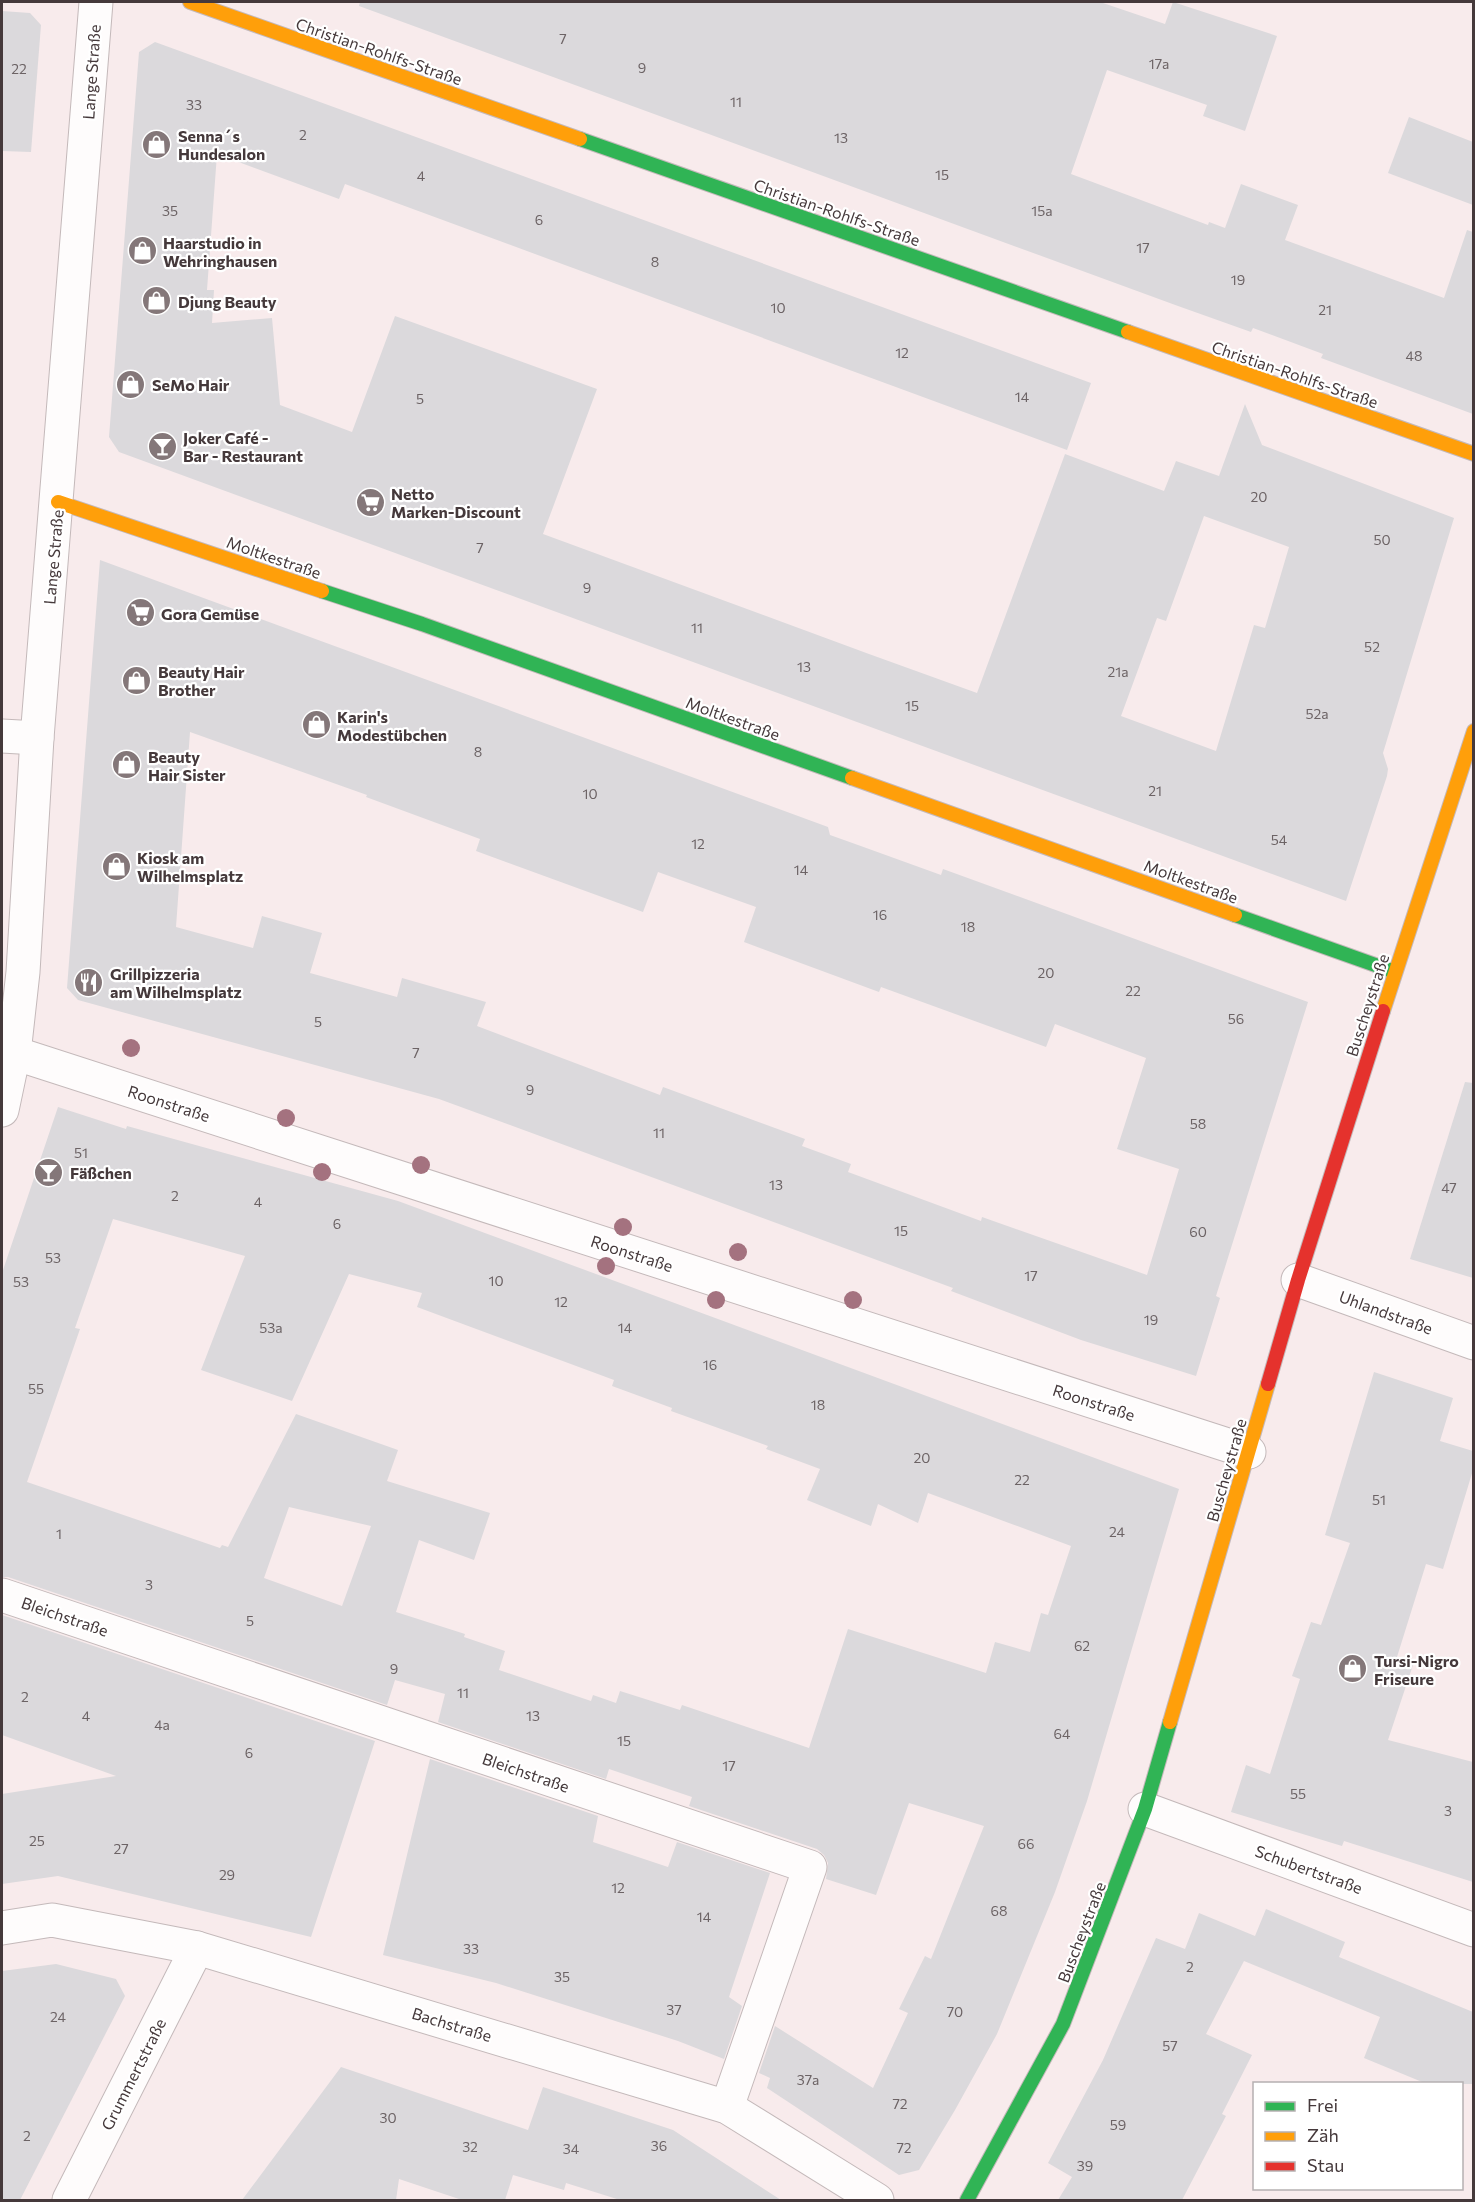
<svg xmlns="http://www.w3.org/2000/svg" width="1475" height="2202" font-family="Commissioner,sans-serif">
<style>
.building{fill:#dbd9dc;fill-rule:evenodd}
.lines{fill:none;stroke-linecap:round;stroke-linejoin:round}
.street-casing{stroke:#c4b9ba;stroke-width:35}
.fast-casing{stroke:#c4b9ba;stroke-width:16}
.slow-casing{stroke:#c4b9ba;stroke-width:16}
.jam-casing{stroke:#c4b9ba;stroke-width:16}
.street{stroke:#fefcfc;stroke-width:33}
.fast{stroke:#30b455;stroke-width:14}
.slow{stroke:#ff9f0a;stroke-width:14}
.jam{stroke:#e5322d;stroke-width:14}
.tree{fill:#a4727f}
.labels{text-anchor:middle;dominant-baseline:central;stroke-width:4.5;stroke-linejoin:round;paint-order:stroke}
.number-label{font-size:14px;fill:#6c6365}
.street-label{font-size:16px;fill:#45393b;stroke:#fff}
.poi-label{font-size:16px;font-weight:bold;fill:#45393b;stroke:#fff;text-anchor:start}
</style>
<rect width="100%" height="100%" fill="#f8ebec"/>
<g class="building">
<path d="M360 2H1100L1165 24 1173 2 1277 36 1245 131 1203 116 1207 105 1107 70 1071 174 1208 225 1209 222 1225 228 1241 184 1298 205 1285 240 1444 298 1467 230 1473 232V414L1321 358 1323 354 1253 328 1251 332 1178 306 359 6Z"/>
<path d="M2 11 30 13 41 25 31 152 2 151Z"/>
<path d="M155 42 1091 383 1067 450 345 184 339 199 217 154 207 290H214L212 323 272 318 280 405 352 432 395 316 597 389 543 534 869 654 977 693 1065 454 1164 491 1176 461 1219 476 1245 404 1262 445 1454 518 1383 753 1388 769 1387 776 1346 901 119 452 109 437 139 52ZM1204 516 1289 547 1265 628 1254 625 1216 751 1121 716 1157 618 1166 621Z"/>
<path d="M1409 117 1473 142V205L1388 173Z"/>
<path d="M100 560 828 827 830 835 858 845 941 875 943 869 1308 1002 1216 1296 1220 1298 1196 1376 1081 1340 951 1291 953 1288 439 1099 78 1000 67 988ZM190 732 367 795 366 797 480 839 476 851 643 912 658 872 756 907 744 942 879 992 881 987 1046 1047 1055 1024 1146 1058 1117 1149 1179 1169 1147 1275 982 1217 981 1221 848 1172 851 1164 802 1146 805 1139 663 1087 660 1095 477 1026 486 1002 402 978 397 997 310 973 322 933 262 916 253 948 176 927Z"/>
<path d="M1465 1082 1473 1083V1278L1410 1259Z"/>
<path d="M58 1107 126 1129 127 1126 398 1201 1179 1489 1087 1801 1055 1892 997 2034 955 2110 919 2170 899 2175 767 2088 770 2078 759 2073 775 2026 873 2088 908 2013 899 2009 925 1956 931 1959 984 1826 909 1803 876 1895 826 1879 828 1863 824 1855 817 1849 689 1806 692 1797 609 1769 606 1779 438 1722 445 1694 395 1680 387 1705 8 1577H2V1273ZM113 1219 245 1256 201 1370 292 1401 349 1274 422 1293 417 1307 614 1380 612 1386 672 1408 671 1411 768 1446 766 1449 820 1469 807 1500 871 1526 878 1504 918 1523 928 1493 1071 1546 1048 1615 1041 1613 1030 1652 995 1642 986 1673 848 1629 809 1748 682 1705 680 1710 620 1691 616 1703 593 1695 591 1701 499 1670 505 1651 464 1637 465 1634 396 1612 419 1540 474 1560 490 1513 387 1481 398 1450 296 1414 228 1547 222 1545 220 1548 27 1482 80 1329 75 1328ZM289 1507 371 1526 342 1606 264 1578Z"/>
<path d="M1374 1372 1453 1398 1440 1441 1473 1451V1470L1443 1569 1426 1564 1397 1657 1414 1662 1388 1740 1473 1762V1882L1344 1841 1342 1846 1231 1812 1246 1765 1270 1774 1300 1679 1292 1676 1311 1622 1321 1625 1350 1543 1325 1535Z"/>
<path d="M2 1615 375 1741 311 1937 58 1876 2 1884V1794L116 1776 2 1735Z"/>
<path d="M430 1759 598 1816 593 1842 668 1867 677 1842 770 1873 729 1997 742 2006 724 2059 678 2041 496 1983 383 1955Z"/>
<path d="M1266 1909 1345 1942 1339 1957 1473 2012V2084H1427L1364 2058 1380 2017 1244 1961 1206 2034 1252 2055 1222 2114 1226 2116 1182 2200H1058L1072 2177 1048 2163 1103 2060 1156 1938 1185 1949 1199 1913 1255 1936Z"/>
<path d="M56 1964 116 1979 125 1996 20 2200H2V1971Z"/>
<path d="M341 2067 528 2130 543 2087 673 2130 781 2200H620L566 2183 564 2190 513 2175 505 2200H462L399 2179 396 2200H242Z"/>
</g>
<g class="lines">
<defs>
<g id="street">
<path d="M2 736 37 738"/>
<path d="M14 1053 1249 1452"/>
<path d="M2 1110 14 1053 23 972 37 738 96 2"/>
<path d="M1298 1280 1474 1343"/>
<path d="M2 1595 810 1867 727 2107"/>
<path d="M1145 1809 1474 1930"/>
<path d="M2 1928 52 1920 197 1948 727 2107 877 2200"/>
<path d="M69 2200 197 1948"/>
</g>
<g id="fast">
<path d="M580 139 1128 332"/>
<path d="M322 591 422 624 852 778"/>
<path d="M1235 915 1395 972"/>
<path d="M967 2200 1063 2024 1145 1809 1170 1722"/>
</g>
<g id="slow">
<path d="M190 2 580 139"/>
<path d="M1128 332 1474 454"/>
<path d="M58 502 322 591"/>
<path d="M852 778 1235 915"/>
<path d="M1383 1011 1474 731"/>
<path d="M1170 1722 1268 1384"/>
</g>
<path id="jam" d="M1268 1384 1298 1280 1383 1011"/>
</defs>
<use href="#street" class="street-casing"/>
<use href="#fast" class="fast-casing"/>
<use href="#slow" class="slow-casing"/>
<use href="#jam" class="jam-casing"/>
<use href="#street" class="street"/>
<use href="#fast" class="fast"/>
<use href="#slow" class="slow"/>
<use href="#jam" class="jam"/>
</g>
<g class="tree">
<circle cx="131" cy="1048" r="9"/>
<circle cx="286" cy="1118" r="9"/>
<circle cx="421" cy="1165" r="9"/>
<circle cx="322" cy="1172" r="9"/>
<circle cx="623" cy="1227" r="9"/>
<circle cx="738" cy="1252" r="9"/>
<circle cx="606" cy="1266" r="9"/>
<circle cx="716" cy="1300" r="9"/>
<circle cx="853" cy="1300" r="9"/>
</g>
<defs>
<symbol id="shop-disc" viewBox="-11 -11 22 22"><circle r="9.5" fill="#847779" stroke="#fff"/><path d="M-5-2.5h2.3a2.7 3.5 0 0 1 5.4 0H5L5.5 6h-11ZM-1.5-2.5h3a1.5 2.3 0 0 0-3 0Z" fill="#fff"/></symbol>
<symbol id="bar-disc" viewBox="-11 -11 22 22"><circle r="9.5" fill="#847779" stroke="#fff"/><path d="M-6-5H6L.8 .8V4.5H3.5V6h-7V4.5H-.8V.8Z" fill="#fff"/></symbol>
<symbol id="supermarket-disc" viewBox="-11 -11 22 22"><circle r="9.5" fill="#847779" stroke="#fff"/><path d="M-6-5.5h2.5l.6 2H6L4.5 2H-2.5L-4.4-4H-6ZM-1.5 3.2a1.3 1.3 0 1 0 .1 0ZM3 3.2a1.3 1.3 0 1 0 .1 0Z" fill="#fff"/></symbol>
<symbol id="restaurant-disc" viewBox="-11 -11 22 22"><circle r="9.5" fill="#847779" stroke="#fff"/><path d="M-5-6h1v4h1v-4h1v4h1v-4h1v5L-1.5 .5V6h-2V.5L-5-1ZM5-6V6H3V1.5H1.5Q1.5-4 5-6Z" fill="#fff"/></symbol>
</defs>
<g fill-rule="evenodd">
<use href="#shop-disc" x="140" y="128" width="33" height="33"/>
<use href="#shop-disc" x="126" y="234" width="33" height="33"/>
<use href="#shop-disc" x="140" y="284" width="33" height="33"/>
<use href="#shop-disc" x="114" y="368" width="33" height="33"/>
<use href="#bar-disc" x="146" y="430" width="33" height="33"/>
<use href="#supermarket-disc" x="354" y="486" width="33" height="33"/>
<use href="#supermarket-disc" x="124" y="596" width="33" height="33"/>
<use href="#shop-disc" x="120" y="664" width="33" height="33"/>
<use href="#shop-disc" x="300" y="708" width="33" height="33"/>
<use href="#shop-disc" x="110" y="748" width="33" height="33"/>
<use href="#shop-disc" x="100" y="850" width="33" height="33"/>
<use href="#restaurant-disc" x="72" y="966" width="33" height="33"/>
<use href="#bar-disc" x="32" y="1156" width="33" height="33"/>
<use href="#shop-disc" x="1336" y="1652" width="33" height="33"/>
</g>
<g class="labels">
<g class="number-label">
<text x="563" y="38">7</text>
<text x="1159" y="63">17a</text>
<text x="642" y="67">9</text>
<text x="19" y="68">22</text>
<text x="736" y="101">11</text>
<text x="194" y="104">33</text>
<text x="303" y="134">2</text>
<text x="841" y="137">13</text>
<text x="942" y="174">15</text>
<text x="421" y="175">4</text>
<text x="170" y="210">35</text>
<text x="1042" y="210">15a</text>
<text x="539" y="219">6</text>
<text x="1143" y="247">17</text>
<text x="655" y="261">8</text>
<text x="1238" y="279">19</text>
<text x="778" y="307">10</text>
<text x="1325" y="309">21</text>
<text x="902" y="352">12</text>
<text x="1414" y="355">48</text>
<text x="1022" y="396">14</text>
<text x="420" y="398">5</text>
<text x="1259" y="496">20</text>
<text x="1382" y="539">50</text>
<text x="480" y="547">7</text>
<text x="587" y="587">9</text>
<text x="697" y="627">11</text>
<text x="1372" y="646">52</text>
<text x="804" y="666">13</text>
<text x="1118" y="671">21a</text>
<text x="912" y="705">15</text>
<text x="1317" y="713">52a</text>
<text x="478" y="751">8</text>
<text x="1155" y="790">21</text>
<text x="590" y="793">10</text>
<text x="1279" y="839">54</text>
<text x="698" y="843">12</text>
<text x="801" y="869">14</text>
<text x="880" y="914">16</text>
<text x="968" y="926">18</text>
<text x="1046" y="972">20</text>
<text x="1133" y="990">22</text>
<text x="1236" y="1018">56</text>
<text x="318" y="1021">5</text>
<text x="416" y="1052">7</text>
<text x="530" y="1089">9</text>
<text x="1198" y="1123">58</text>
<text x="659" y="1132">11</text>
<text x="81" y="1152">51</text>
<text x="776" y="1184">13</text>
<text x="1449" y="1187">47</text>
<text x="175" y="1195">2</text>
<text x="258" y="1201">4</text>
<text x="337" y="1223">6</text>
<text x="901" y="1230">15</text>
<text x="1198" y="1231">60</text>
<text x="53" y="1257">53</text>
<text x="1031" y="1275">17</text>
<text x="496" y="1280">10</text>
<text x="21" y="1281">53</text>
<text x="561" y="1301">12</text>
<text x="1151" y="1319">19</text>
<text x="271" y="1327">53a</text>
<text x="625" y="1327">14</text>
<text x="710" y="1364">16</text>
<text x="36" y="1388">55</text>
<text x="818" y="1404">18</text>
<text x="922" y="1457">20</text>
<text x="1022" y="1479">22</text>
<text x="1379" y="1499">51</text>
<text x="1117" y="1531">24</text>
<text x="59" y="1533">1</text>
<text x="149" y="1584">3</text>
<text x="250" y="1620">5</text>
<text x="1082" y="1645">62</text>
<text x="394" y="1668">9</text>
<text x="463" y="1692">11</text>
<text x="25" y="1696">2</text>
<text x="86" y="1715">4</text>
<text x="533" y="1715">13</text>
<text x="162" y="1724">4a</text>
<text x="1062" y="1733">64</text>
<text x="624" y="1740">15</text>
<text x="249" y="1752">6</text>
<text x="729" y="1765">17</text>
<text x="1298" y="1793">55</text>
<text x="1448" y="1810">3</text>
<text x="37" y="1840">25</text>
<text x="1026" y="1843">66</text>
<text x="121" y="1848">27</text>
<text x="227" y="1874">29</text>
<text x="618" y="1887">12</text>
<text x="999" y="1910">68</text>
<text x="704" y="1916">14</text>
<text x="471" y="1948">33</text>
<text x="1190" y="1966">2</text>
<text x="562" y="1976">35</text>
<text x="674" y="2009">37</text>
<text x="955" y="2011">70</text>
<text x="58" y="2016">24</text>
<text x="1170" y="2045">57</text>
<text x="808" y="2079">37a</text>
<text x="900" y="2103">72</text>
<text x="388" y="2117">30</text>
<text x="1118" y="2124">59</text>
<text x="27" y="2135">2</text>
<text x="659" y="2145">36</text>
<text x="470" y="2146">32</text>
<text x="904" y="2147">72</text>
<text x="571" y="2148">34</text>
<text x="1085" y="2165">39</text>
</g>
<g class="street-label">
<text transform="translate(379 51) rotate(19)">Christian-Rohlfs-Straße</text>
<text transform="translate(91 72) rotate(-86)">Lange Straße</text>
<text transform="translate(837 212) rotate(19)">Christian-Rohlfs-Straße</text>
<text transform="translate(1295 374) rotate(19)">Christian-Rohlfs-Straße</text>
<text transform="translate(53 557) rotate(-85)">Lange Straße</text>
<text transform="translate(274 557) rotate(19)">Moltkestraße</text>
<text transform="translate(733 718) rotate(20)">Moltkestraße</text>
<text transform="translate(1191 881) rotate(20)">Moltkestraße</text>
<text transform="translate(1367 1005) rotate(-72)">Buscheystraße</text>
<text transform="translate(169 1103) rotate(18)">Roonstraße</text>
<text transform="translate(632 1253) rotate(18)">Roonstraße</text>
<text transform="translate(1386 1312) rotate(20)">Uhlandstraße</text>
<text transform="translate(1094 1402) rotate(18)">Roonstraße</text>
<text transform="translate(1226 1470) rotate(-74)">Buscheystraße</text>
<text transform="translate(65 1616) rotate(19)">Bleichstraße</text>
<text transform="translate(526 1772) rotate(19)">Bleichstraße</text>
<text transform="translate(1309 1869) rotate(20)">Schubertstraße</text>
<text transform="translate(1081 1932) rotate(-69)">Buscheystraße</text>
<text transform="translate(452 2024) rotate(17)">Bachstraße</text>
<text transform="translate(133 2074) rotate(-63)">Grummertstraße</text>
</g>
<g class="poi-label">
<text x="178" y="135">Senna´s<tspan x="178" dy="18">Hundesalon</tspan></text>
<text x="163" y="242">Haarstudio in<tspan x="163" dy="18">Wehringhausen</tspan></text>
<text x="178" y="301">Djung Beauty</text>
<text x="152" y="384">SeMo Hair</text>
<text x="183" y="437">Joker Café -<tspan x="183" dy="18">Bar - Restaurant</tspan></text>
<text x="391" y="493">Netto<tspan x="391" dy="18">Marken-Discount</tspan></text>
<text x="161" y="613">Gora Gemüse</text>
<text x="158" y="671">Beauty Hair<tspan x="158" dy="18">Brother</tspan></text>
<text x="337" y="716">Karin's<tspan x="337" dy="18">Modestübchen</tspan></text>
<text x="148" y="756">Beauty<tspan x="148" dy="18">Hair Sister</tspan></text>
<text x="137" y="857">Kiosk am<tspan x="137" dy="18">Wilhelmsplatz</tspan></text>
<text x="110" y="973">Grillpizzeria<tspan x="110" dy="18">am Wilhelmsplatz</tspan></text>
<text x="70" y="1172">Fäßchen</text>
<text x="1374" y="1660">Tursi-Nigro<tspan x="1374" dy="18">Friseure</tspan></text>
</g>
</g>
<rect width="1475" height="2202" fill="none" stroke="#45393b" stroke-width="6"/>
<rect x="1253" y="2082" width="210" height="108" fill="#ffffff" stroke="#b5b0b1" stroke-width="1.5"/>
<rect x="1265" y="2102" width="30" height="9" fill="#30b455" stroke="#b5b0b1" stroke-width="1.5"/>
<text x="1307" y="2112" font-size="18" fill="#45393b">Frei</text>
<rect x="1265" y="2132" width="30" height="9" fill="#ff9f0a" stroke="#b5b0b1" stroke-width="1.5"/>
<text x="1307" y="2142" font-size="18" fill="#45393b">Zäh</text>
<rect x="1265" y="2162" width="30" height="9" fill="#e5322d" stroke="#b5b0b1" stroke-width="1.5"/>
<text x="1307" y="2172" font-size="18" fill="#45393b">Stau</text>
</svg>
